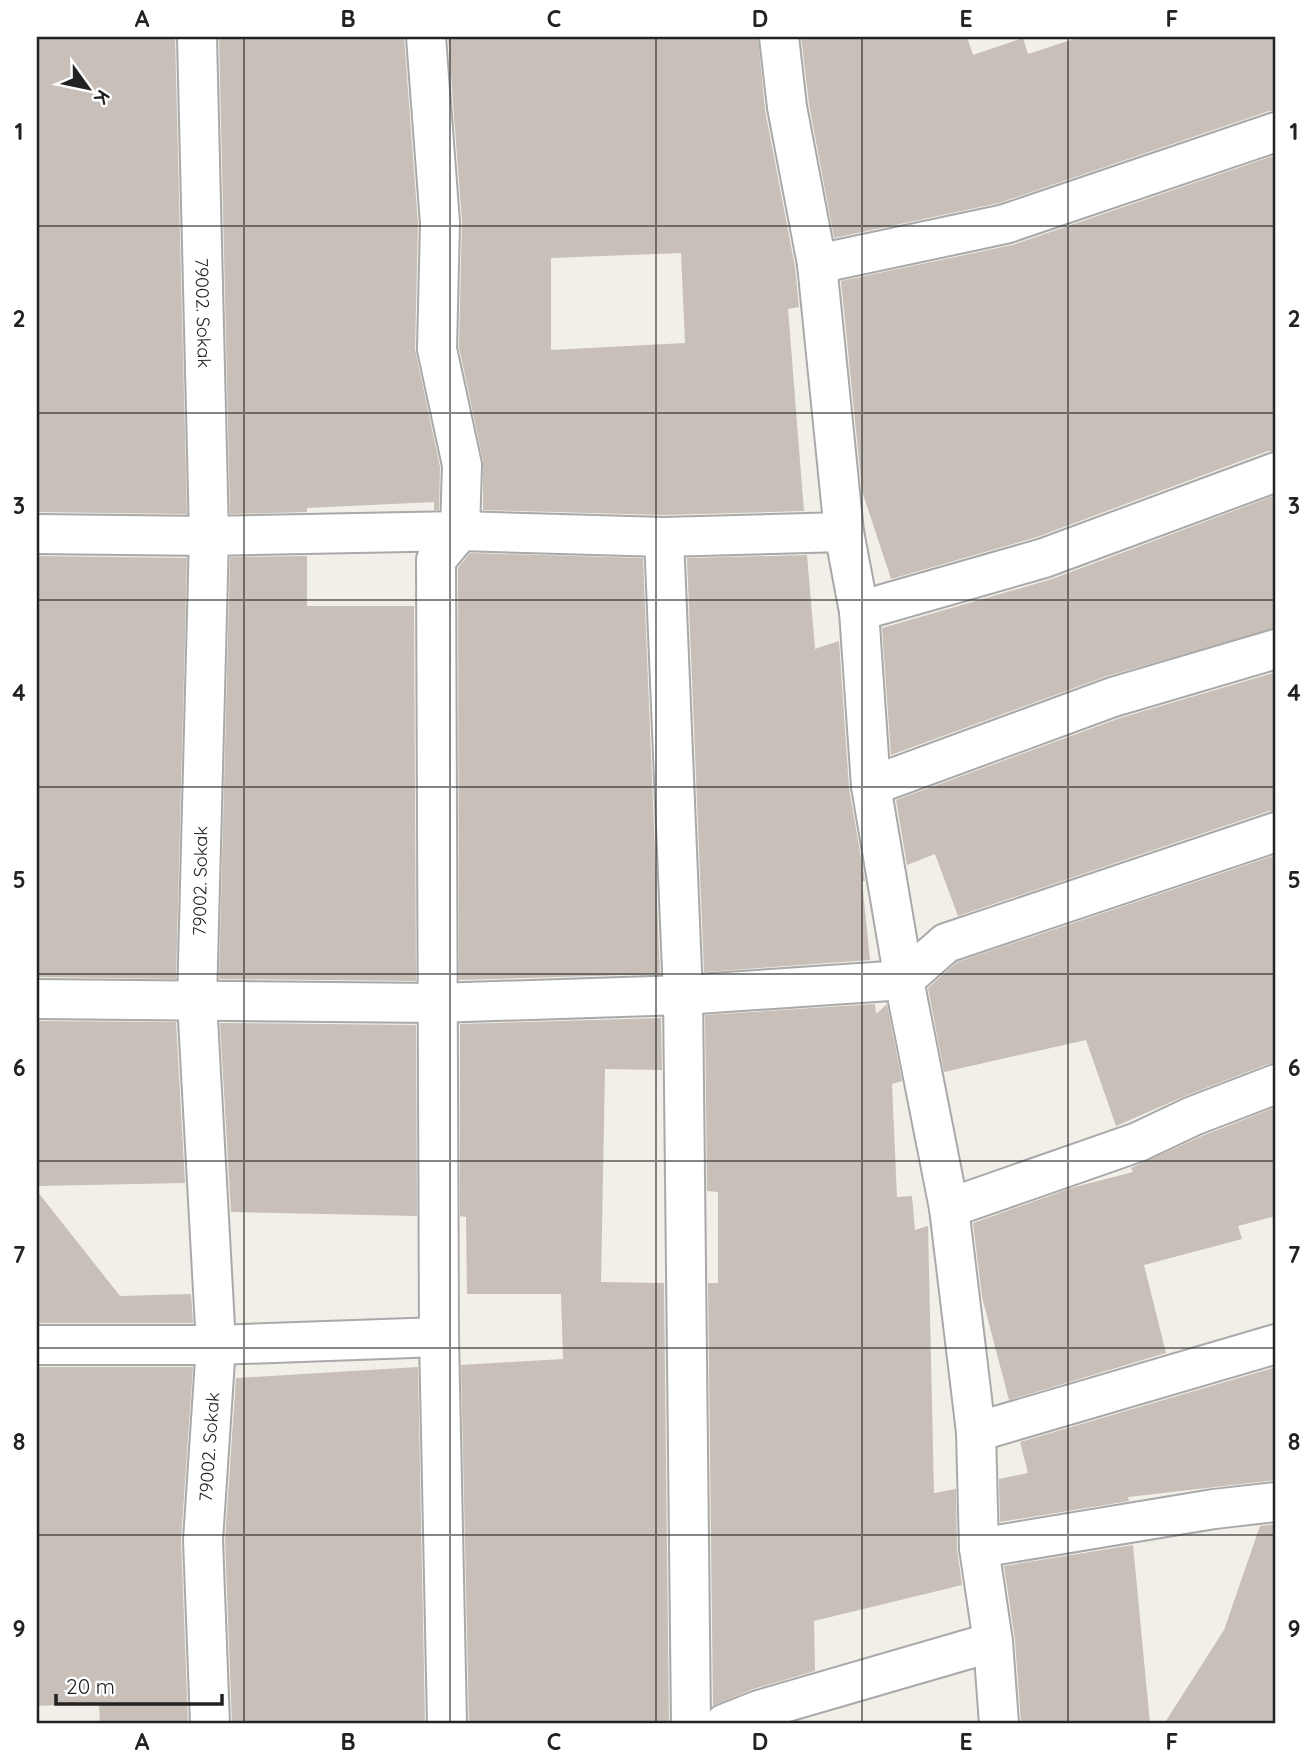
<svg xmlns="http://www.w3.org/2000/svg" width="1313" height="1761" font-family="Quicksand,sans-serif">
<style>
.building{fill:#c7bfb8;fill-rule:evenodd}
.lines{fill:none;stroke-linecap:round;stroke-linejoin:round}
.street-casing{stroke:#a9a9a9;stroke-width:42}
.street{stroke:#fff;stroke-width:38}
.grid{fill:none;stroke:#222;stroke-width:2;stroke-opacity:0.55}
.labels{text-anchor:middle;dominant-baseline:central;stroke-width:7;stroke-linejoin:round;paint-order:stroke}
.street-label{font-size:18px;fill:#222;stroke:#fff}
.neatline{fill:none;stroke:#222;stroke-width:2.5}
.grid-label{font-size:23px;text-anchor:middle;font-weight:bold;fill:#222}
</style>
<rect width="100%" height="100%" fill="#f2efe9"/>
<g class="building">
<path d="M37 37H175L187 514 37 512Z"/>
<path d="M219 37H404L418 224 415 349 440 467 439 510H434V502L307 508V512L230 514Z"/>
<path d="M448 37H758L765 110 795 267 799 307 788 309 804 511 664 515 483 510V461L459 347 462 221ZM681 253 685 343 551 350V258Z"/>
<path d="M801 37H967L973 55 1023 38 1028 54 1080 37H1276V111H1269L999 203 834 238 809 104Z"/>
<path d="M1276 155V451H1268L1037 537 891 579 862 491 841 281 1012 245Z"/>
<path d="M1276 495V628L1107 676 891 755 882 628 1052 579Z"/>
<path d="M470 553 643 558 660 974 459 980 458 568Z"/>
<path d="M807 555 815 649 839 641 849 788 865 881H862L870 960 704 972 687 558Z"/>
<path d="M37 556 187 558 176 979 37 977Z"/>
<path d="M307 556V606H414L416 981 219 979 230 557Z"/>
<path d="M1276 672V811H1269L958 916 935 854 907 865 896 800 1120 718Z"/>
<path d="M1276 855V1063L1268 1064 1185 1096 1116 1126 1086 1040 944 1072 928 988 957 962Z"/>
<path d="M875 1004 876 1014 887 1004 902 1081 892 1084 897 1197 912 1196 915 1230 928 1226 934 1493 956 1489 957 1549 962 1585 814 1621 815 1671 753 1689 713 1706 708 1283H718V1192L707 1191 705 1015Z"/>
<path d="M661 1018 662 1070 605 1069 601 1282 664 1283 669 1724H469L461 1365 563 1359 561 1294H467L466 1217 460 1216V1024Z"/>
<path d="M37 1021 176 1022 185 1183 37 1186Z"/>
<path d="M220 1023 416 1025 417 1216 231 1212Z"/>
<path d="M1276 1107V1216L1238 1226 1242 1239 1144 1265 1166 1353 1009 1400 982 1297 973 1223 1071 1188 1133 1172 1131 1168 1202 1136Z"/>
<path d="M37 1191 120 1296 191 1294 193 1323H37Z"/>
<path d="M37 1367H193L181 1539 188 1724H100L99 1703 37 1706Z"/>
<path d="M418 1367 425 1724H232L225 1540 236 1378Z"/>
<path d="M1276 1367V1480L1128 1497 1129 1501 1000 1522 999 1479 1028 1473 1020 1442Z"/>
<path d="M1276 1524V1724H1164L1224 1630 1260 1526Z"/>
<path d="M1133 1545 1150 1724H1021L1015 1640 1004 1566Z"/>
</g>
<g class="lines">
<defs>
<g id="street">
<path id="s1" d="M197 37 209 536 197 1001 216 1345 203 1540 210 1724"/>
<path d="M426 37 440 223 437 349 462 465 460 531 436 560 439 1337 447 1724"/>
<path d="M779 37 787 107 817 264 844 532 859 611 871 786 904 980 949 1208 976 1432 979 1548 993 1642 999 1724"/>
<path d="M817 264 1005 224 1276 132"/>
<path d="M37 534 209 536 460 531 664 537 844 532"/>
<path d="M664 537 683 995 691 1724"/>
<path d="M859 611 1044 558 1276 472"/>
<path d="M871 786 1113 697 1276 649"/>
<path d="M37 999 436 1003 683 995 904 980 946 943 1276 832"/>
<path d="M949 1208 1138 1142 1193 1116 1276 1084"/>
<path d="M37 1345H216L439 1337"/>
<path d="M976 1432 1276 1344"/>
<path d="M979 1548 1214 1509 1276 1502"/>
<path d="M724 1724 759 1710 993 1642"/>
</g>
</defs>
<use href="#street" class="street-casing"/>
<use href="#street" class="street"/>
</g>
<path class="grid" d="M244 37V1724M450 37V1724M656 37V1724M862 37V1724M1068 37V1724M37 226H1276M37 413H1276M37 600H1276M37 787H1276M37 974H1276M37 1161H1276M37 1348H1276M37 1535H1276"/>
<g class="labels">
<g class="street-label">
<text stroke="none"><textPath href="#s1" startOffset="276">79002. Sokak</textPath></text>
<text transform="translate(200 881) rotate(-89)">79002. Sokak</text>
<text transform="translate(209 1447) rotate(-86)">79002. Sokak</text>
</g>
</g>
<rect width="1313" height="1761" fill="none" stroke="#ffffff" stroke-width="77"/>
<g transform="translate(88 88) rotate(123)" stroke="#ffffff" stroke-width="5" paint-order="stroke">
<path d="M0-5L12 26L0 18L-12 26Z" fill="#222222"/>
<text y="-10" font-size="19" font-weight="bold" text-anchor="middle" fill="#222222">K</text>
</g>
<path d="M56 1694v10h166v-10" fill="none" stroke="#222222" stroke-width="3.5"/>
<text x="66" y="1694" font-size="21" fill="#222222" stroke="#ffffff" stroke-width="5" paint-order="stroke">20 m</text>
<rect x="38" y="38" width="1236" height="1684" class="neatline"/>
<g class="grid-label">
<text x="142" y="27">A</text>
<text x="348" y="27">B</text>
<text x="554" y="27">C</text>
<text x="760" y="27">D</text>
<text x="966" y="27">E</text>
<text x="1172" y="27">F</text>
<text x="19" y="140">1</text>
<text x="1294" y="140">1</text>
<text x="19" y="327">2</text>
<text x="1294" y="327">2</text>
<text x="19" y="514">3</text>
<text x="1294" y="514">3</text>
<text x="19" y="701">4</text>
<text x="1294" y="701">4</text>
<text x="19" y="888">5</text>
<text x="1294" y="888">5</text>
<text x="19" y="1076">6</text>
<text x="1294" y="1076">6</text>
<text x="19" y="1263">7</text>
<text x="1294" y="1263">7</text>
<text x="19" y="1450">8</text>
<text x="1294" y="1450">8</text>
<text x="19" y="1637">9</text>
<text x="1294" y="1637">9</text>
<text x="142" y="1750">A</text>
<text x="348" y="1750">B</text>
<text x="554" y="1750">C</text>
<text x="760" y="1750">D</text>
<text x="966" y="1750">E</text>
<text x="1172" y="1750">F</text>
</g>
</svg>
